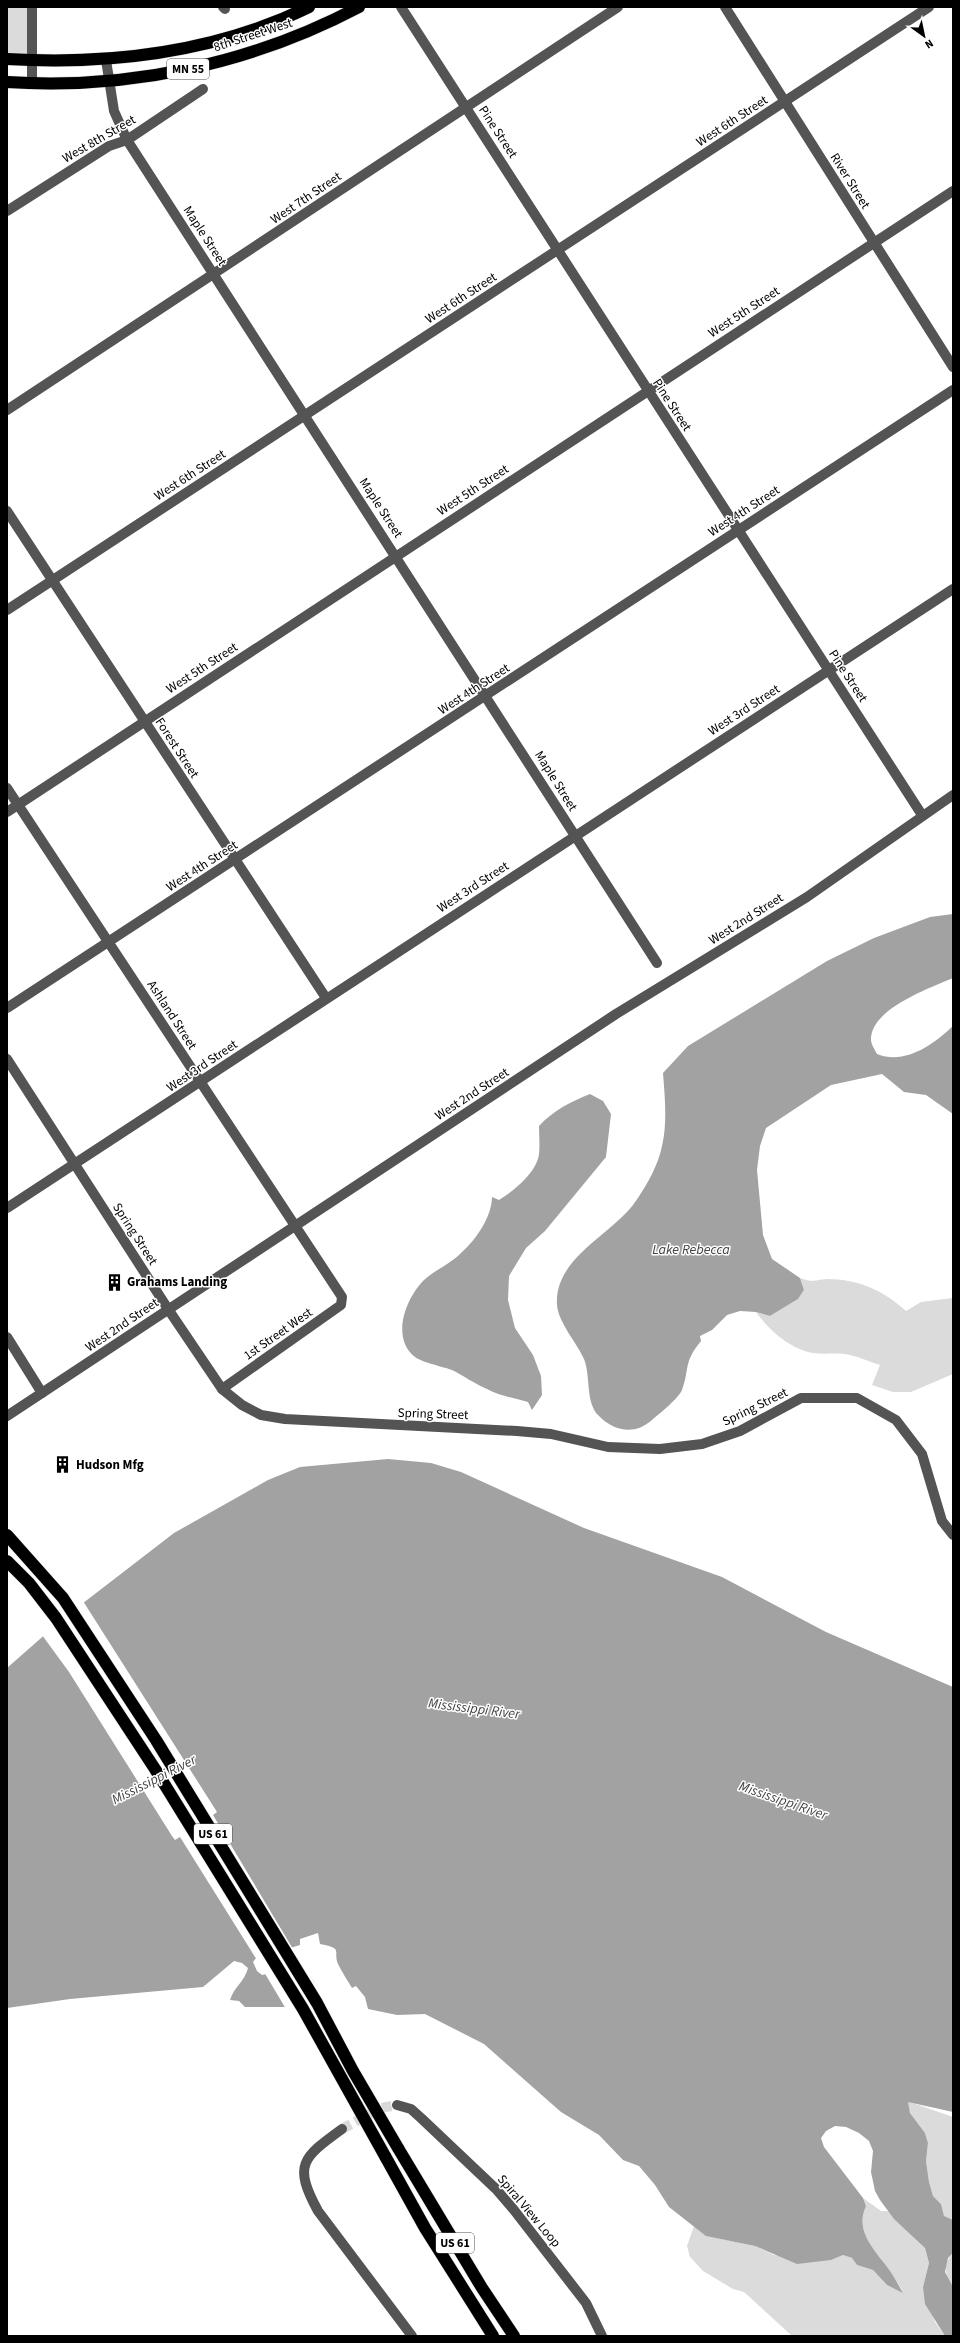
<svg xmlns="http://www.w3.org/2000/svg" width="960" height="2343" font-family="'Source Sans 3',sans-serif">
<style>
.green{fill:#dbdbdb}
.water{fill:#a2a2a2}
.pier{fill:#fff}
.lines{fill:none;stroke-linecap:round;stroke-linejoin:round}
.minor-tunnel{stroke:#d9d9d9;stroke-width:10;stroke-dasharray:10 5;stroke-linecap:butt}
.highway-casing{stroke:#dbdbdb;stroke-width:13}
.minor{stroke:#545454;stroke-width:10}
.highway{stroke:#000;stroke-width:12}
.highway-bridge-casing{stroke:#dbdbdb;stroke-width:13;stroke-linecap:butt}
.highway-bridge{stroke:#000;stroke-width:12}
.labels{text-anchor:middle;dominant-baseline:central;stroke-width:3;stroke-linejoin:round;paint-order:stroke}
.shield{fill:#fff;stroke:#4c4c4c;stroke-width:1}
.shield-label{font-size:12px;font-weight:bold;fill:#000}
.street-label{font-size:13px;fill:#000;stroke:#fff}
.poi-label{font-size:13px;font-weight:bold;fill:#000;stroke:#fff;text-anchor:start}
.water-label{font-size:14px;font-style:italic;fill:#434343;stroke:#fff}
</style>
<rect width="100%" height="100%" fill="#fff"/>
<g class="green">
<path d="M7 7H32V61L7 59Z"/>
<path d="M800 1278C813 1283 815 1280 827 1279 859 1279 884 1291 906 1311L921 1302 953 1298V1374L911 1392H893L872 1385 880 1365C870 1362 860 1357 850 1355 838 1352 825 1355 813 1353 790 1349 769 1330 756 1312L770 1316 798 1299 804 1290Z"/>
<path d="M907 2101 953 2117V2220L944 2217 941 2204 933 2196 929 2182 926 2161 928 2143 925 2133 910 2113Z"/>
<path d="M863 2198 881 2211H888L925 2248 929 2263 923 2287 935 2322 945 2336H792L744 2292 733 2289 703 2271 690 2257 687 2246 694 2226 707 2236 755 2246 774 2255 831 2260 843 2255 852 2258 857 2265 873 2270 887 2285 903 2292C890 2265 851 2239 866 2206Z"/>
<path d="M953 2253V2287C945 2275 942 2265 953 2253Z"/>
</g>
<g class="water">
<path d="M953 914V978C930 988 870 1009 871 1040 871 1044 875 1050 877 1054 905 1065 933 1045 953 1026V1114L926 1095 904 1092 882 1074 831 1085 766 1128 760 1146 757 1170 763 1235 772 1259 800 1278 804 1290 798 1299 770 1316 756 1312 740 1311 727 1315 712 1330 700 1336 701 1341C683 1363 690 1368 682 1390 678 1399 659 1414 652 1420 635 1435 615 1432 599 1416 585 1403 591 1376 584 1359 577 1343 558 1322 557 1305 554 1259 609 1236 633 1205 644 1190 655 1171 660 1154 668 1128 665 1099 663 1073L688 1046 827 961 874 938 930 917Z"/>
<path d="M590 1094 603 1101 611 1114 606 1157 545 1231 526 1248 509 1276 508 1300 515 1328 533 1355 541 1376 542 1395 532 1410 528 1402C514 1398 500 1396 487 1389 475 1384 464 1376 452 1370 444 1367 421 1362 415 1357 391 1338 405 1300 423 1281 434 1270 451 1264 462 1252 476 1240 492 1216 492 1197L499 1200C514 1191 537 1172 539 1154 540 1145 539 1135 539 1126 554 1110 570 1102 590 1094Z"/>
<path d="M388 1459 431 1463 461 1472 584 1528 722 1577 826 1632 953 1687V2112L908 2102 910 2113 925 2133 928 2143 926 2161 929 2182 933 2196 941 2204 944 2216 953 2220V2253L948 2258 945 2272 953 2287V2336H945L925 2304 923 2287 929 2263 925 2248 894 2219 880 2200 875 2191 871 2172 873 2151 869 2141 859 2133 846 2127 835 2126 826 2131 821 2138 824 2147 863 2198 866 2206C854 2232 876 2251 890 2271 895 2278 899 2286 903 2293L887 2285 873 2270 857 2265 852 2258 843 2255 831 2260 797 2264 755 2246 706 2236 669 2207 655 2185 639 2166 623 2160 599 2135 561 2112 484 2044 425 2014 397 2015 368 2009 365 1997 356 1986 352 1988C348 1981 343 1974 339 1966 331 1951 346 1949 320 1944L318 1933 300 1939V1945L256 1958 253 1962 257 1971 262 1975C287 1970 307 1960 318 1990L290 2007H245L239 2001 230 2000C234 1987 245 1981 248 1968L242 1963 234 1961 203 1987 70 1999 7 2008V1668L65 1617 174 1533 268 1480 300 1467Z"/>
</g>
<g class="pier">
<path d="M83 1601 217 1812 213 1815 293 1949 257 1960 180 1837 175 1840 172 1836 69 1672 42 1635Z"/>
<path d="M296 1967 306 1969 320 1991 315 1998 286 2009 264 1972Z"/>
</g>
<g class="lines">
<path class="minor-tunnel" d="M342 2129 381 2108 397 2105"/>
<defs>
<g id="highway">
<path d="M7 59C110 65 216 52 309 7"/>
<path d="M7 82C129 90 251 64 359 7"/>
<path d="M398 2148 482 2288 514 2336"/>
<path d="M385 2156 425 2228 493 2336"/>
</g>
</defs>
<use href="#highway" class="highway-casing"/>
<g class="minor">
<path d="M223 7 225 9"/>
<path d="M401 7 922 815"/>
<path d="M725 7 953 367"/>
<path d="M106 60 114 111 127 140 657 963"/>
<path d="M32 83V7"/>
<path d="M7 211 109 146 127 140 203 89"/>
<path d="M7 410 618 7"/>
<path d="M7 511 326 998"/>
<path d="M7 610 929 7"/>
<path d="M7 788 342 1297 341 1305 222 1389"/>
<path d="M7 812 953 191"/>
<path d="M7 1008 953 390"/>
<path d="M7 1059 168 1309 222 1389 242 1405 261 1415 285 1419 517 1431 551 1434 608 1447 660 1449 702 1444 740 1431 801 1398H857L896 1420 922 1454 942 1521 953 1535"/>
<path d="M7 1208 953 589"/>
<path d="M7 1337 42 1393"/>
<path d="M7 1416 616 1014 807 897 953 795"/>
<path d="M397 2105 411 2109 421 2118 496 2189 514 2210 586 2303 602 2336"/>
<path d="M342 2129C302 2158 293 2165 318 2211L412 2336"/>
</g>
<use href="#highway" class="highway"/>
<defs>
<g id="highway-bridge">
<path d="M7 1535 63 1598 156 1740 317 2003 353 2071 398 2148"/>
<path d="M7 1561 29 1583 56 1618 155 1769 303 2009 385 2156"/>
</g>
</defs>
<use href="#highway-bridge" class="highway-bridge-casing"/>
<use href="#highway-bridge" class="highway-bridge"/>
</g>
<defs>
<symbol id="building-bare" viewBox="-9 -9 18 18"><path d="M-4-6H4V6H1V3H-1V6H-4ZM-2.5-4.3h1.7v1.8h-1.7ZM.8-4.3h1.7v1.8H.8ZM-2.5-1h1.7V.8h-1.7ZM.8-1h1.7V.8H.8Z" fill="#000" stroke="#fff" stroke-width="2.5" paint-order="stroke"/></symbol>
</defs>
<g fill-rule="evenodd">
<use href="#building-bare" x="102" y="1270" width="25" height="25"/>
<use href="#building-bare" x="50" y="1452" width="25" height="25"/>
</g>
<g class="labels">
<g class="shield">
<rect x="167" y="59" width="42" height="20" rx="3"/>
<rect x="194" y="1824" width="38" height="20" rx="3"/>
<rect x="436" y="2233" width="38" height="20" rx="3"/>
</g>
<g class="shield-label">
<text x="188" y="69">MN 55</text>
<text x="213" y="1834">US 61</text>
<text x="455" y="2243">US 61</text>
</g>
<g class="street-label">
<text transform="translate(253 35) rotate(-18)">8th Street West</text>
<text transform="translate(732 121) rotate(-33)">West 6th Street</text>
<text transform="translate(498 132) rotate(57)">Pine Street</text>
<text transform="translate(99 139) rotate(-30)">West 8th Street</text>
<text transform="translate(850 181) rotate(58)">River Street</text>
<text transform="translate(306 198) rotate(-34)">West 7th Street</text>
<text transform="translate(205 236) rotate(57)">Maple Street</text>
<text transform="translate(461 298) rotate(-33)">West 6th Street</text>
<text transform="translate(744 312) rotate(-33)">West 5th Street</text>
<text transform="translate(672 405) rotate(57)">Pine Street</text>
<text transform="translate(190 475) rotate(-33)">West 6th Street</text>
<text transform="translate(473 490) rotate(-33)">West 5th Street</text>
<text transform="translate(381 508) rotate(57)">Maple Street</text>
<text transform="translate(744 511) rotate(-33)">West 4th Street</text>
<text transform="translate(202 668) rotate(-33)">West 5th Street</text>
<text transform="translate(848 676) rotate(57)">Pine Street</text>
<text transform="translate(474 689) rotate(-33)">West 4th Street</text>
<text transform="translate(744 710) rotate(-33)">West 3rd Street</text>
<text transform="translate(177 748) rotate(57)">Forest Street</text>
<text transform="translate(556 781) rotate(58)">Maple Street</text>
<text transform="translate(202 866) rotate(-33)">West 4th Street</text>
<text transform="translate(473 887) rotate(-33)">West 3rd Street</text>
<text transform="translate(746 919) rotate(-32)">West 2nd Street</text>
<text transform="translate(172 1015) rotate(57)">Ashland Street</text>
<text transform="translate(202 1066) rotate(-34)">West 3rd Street</text>
<text transform="translate(472 1094) rotate(-33)">West 2nd Street</text>
<text transform="translate(135 1234) rotate(57)">Spring Street</text>
<text transform="translate(122 1325) rotate(-34)">West 2nd Street</text>
<text transform="translate(278 1334) rotate(-35)">1st Street West</text>
<text transform="translate(755 1407) rotate(-26)">Spring Street</text>
<text transform="translate(433 1414) rotate(2)">Spring Street</text>
<text transform="translate(529 2211) rotate(50)">Spiral View Loop</text>
</g>
<g class="poi-label">
<text x="127" y="1282">Grahams Landing</text>
<text x="76" y="1465">Hudson Mfg</text>
</g>
<g class="water-label">
<text x="691" y="1250">Lake Rebecca</text>
<text transform="translate(474 1709) rotate(7)">Mississippi River</text>
<text transform="translate(154 1780) rotate(-27)">Mississippi River</text>
<text transform="translate(783 1801) rotate(19)">Mississippi River</text>
</g>
</g>
<rect width="960" height="2343" fill="none" stroke="#000000" stroke-width="16"/>
<g transform="translate(924 36) rotate(147)" stroke="#ffffff" stroke-width="3" paint-order="stroke">
<path d="M0-3L7 15L0 10L-7 15Z" fill="#000000"/>
<text y="-6" font-size="11" font-weight="bold" text-anchor="middle" fill="#000000">N</text>
</g>
</svg>
